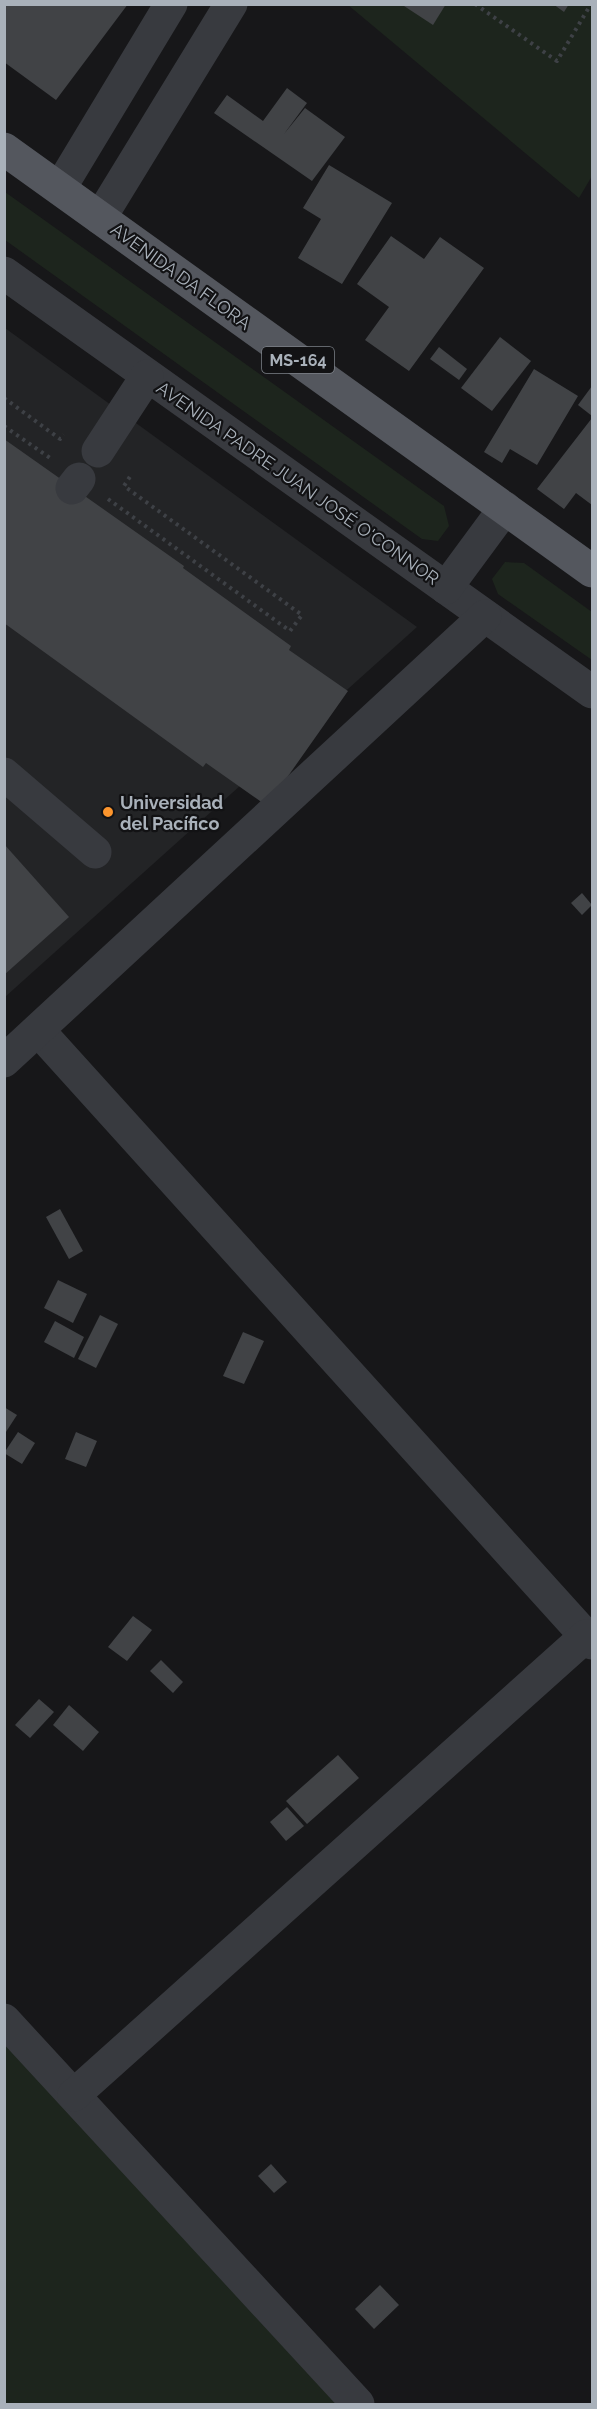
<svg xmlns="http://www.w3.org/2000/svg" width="597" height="2409" font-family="Raleway,sans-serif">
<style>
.built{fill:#232426}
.green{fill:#1d251d}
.building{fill:#414346}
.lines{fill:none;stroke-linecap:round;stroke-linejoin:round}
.path{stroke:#3e4146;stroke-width:4;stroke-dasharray:3 4.5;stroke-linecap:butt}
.minor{stroke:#383a3f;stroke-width:33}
.major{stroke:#54575e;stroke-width:33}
.poi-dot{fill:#fc952d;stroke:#121214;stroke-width:2}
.labels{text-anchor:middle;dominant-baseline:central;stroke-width:4.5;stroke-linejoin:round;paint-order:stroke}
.shield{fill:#121214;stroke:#7c8188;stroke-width:1.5}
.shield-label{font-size:16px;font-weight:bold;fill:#a9b1ba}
.street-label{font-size:18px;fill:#a9b1ba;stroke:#121214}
.poi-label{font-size:18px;font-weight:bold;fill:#a9b1ba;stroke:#121214;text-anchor:start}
</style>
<rect width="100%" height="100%" fill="#171719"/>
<path class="built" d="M5 328 417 627 5 997Z"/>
<g class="green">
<path d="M348 5H592V176L579 198Z"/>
<path d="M5 192 444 506 449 526 438 541 422 539 5 240Z"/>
<path d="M505 562 524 563 592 612V660L498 594 492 579Z"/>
<path d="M5 2043 336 2404H5Z"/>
</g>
<g class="building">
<path d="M4 4H128L56 100 4 62Z"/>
<path d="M401 4H446L433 25Z"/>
<path d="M553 4H569L564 12Z"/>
<path d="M287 88 307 103 284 134 305 108 345 137 312 181 214 113 227 95 263 121Z"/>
<path d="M329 165 392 203 342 284 298 258 321 219 303 208Z"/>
<path d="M391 236 424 259 440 237 484 268 409 371 365 340 389 307 357 284Z"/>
<path d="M500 337 531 361 492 411 461 388Z"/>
<path d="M439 347 467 369 459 380 430 359Z"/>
<path d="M534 369 578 396 537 465 510 449 502 463 484 452Z"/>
<path d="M592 386V416L578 405Z"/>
<path d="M592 418V505L576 493 564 509 537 489Z"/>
<path d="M4 439 184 566 183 568 291 646 289 650 348 691 267 806 206 763 203 767 4 623Z"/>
<path d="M4 844 69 917 4 975Z"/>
<path d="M582 893 592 905 582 915 571 903Z"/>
<path d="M60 1209 83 1251 69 1259 46 1217Z"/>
<path d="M58 1280 87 1294 73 1323 44 1308Z"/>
<path d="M100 1315 118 1324 96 1368 78 1359Z"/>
<path d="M55 1321 84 1337 74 1358 44 1342Z"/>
<path d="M243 1332 264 1341 244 1384 223 1376Z"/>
<path d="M4 1407 17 1415 4 1435Z"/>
<path d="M18 1432 35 1443 22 1464 4 1453Z"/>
<path d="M76 1432 97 1441 86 1467 65 1459Z"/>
<path d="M133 1616 152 1630 127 1661 108 1647Z"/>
<path d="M161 1660 183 1682 173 1693 150 1671Z"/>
<path d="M39 1699 54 1712 30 1738 15 1725Z"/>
<path d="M69 1705 99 1732 83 1751 53 1725Z"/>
<path d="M338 1755 359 1778 307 1824 286 1801Z"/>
<path d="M287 1807 304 1826 286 1841 270 1822Z"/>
<path d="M271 2164 287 2182 274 2193 258 2176Z"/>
<path d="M380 2285 399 2305 374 2329 355 2309Z"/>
</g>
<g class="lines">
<g class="path">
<path d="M475 4 557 61 591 4"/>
<path d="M4 398 60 439 64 435"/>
<path d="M4 426 50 458"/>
<path d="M108 499 290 631 302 615 124 486 131 475"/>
</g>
<g class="minor">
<path d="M60 188 171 4"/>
<path d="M100 218 231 4"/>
<path d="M4 273 592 692"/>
<path d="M98 451 147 376"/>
<path d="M72 488 79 479"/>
<path d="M446 588 505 508"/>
<path d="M4 774 95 852"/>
<path d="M38 1030 592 1643"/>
<path d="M4 1061 485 616"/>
<path d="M4 2020 358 2404"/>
<path d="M74 2095 586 1636"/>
</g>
<path class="major" d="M4 149 592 571"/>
</g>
<circle class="poi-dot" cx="108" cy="812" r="6"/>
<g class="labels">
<rect class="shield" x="262" y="347" width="72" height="26" rx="4.5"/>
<g class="shield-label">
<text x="298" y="360">MS-164</text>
</g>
<g class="street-label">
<text transform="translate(181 276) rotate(36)">AVENIDA DA FLORA</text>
<text transform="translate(298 483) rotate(35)">AVENIDA PADRE JUAN JOSÉ O'CONNOR</text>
</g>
<g class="poi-label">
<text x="120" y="802">Universidad<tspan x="120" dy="21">del Pacífico</tspan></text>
</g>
</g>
<rect width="597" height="2409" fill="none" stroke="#a9b1ba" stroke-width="12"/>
</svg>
